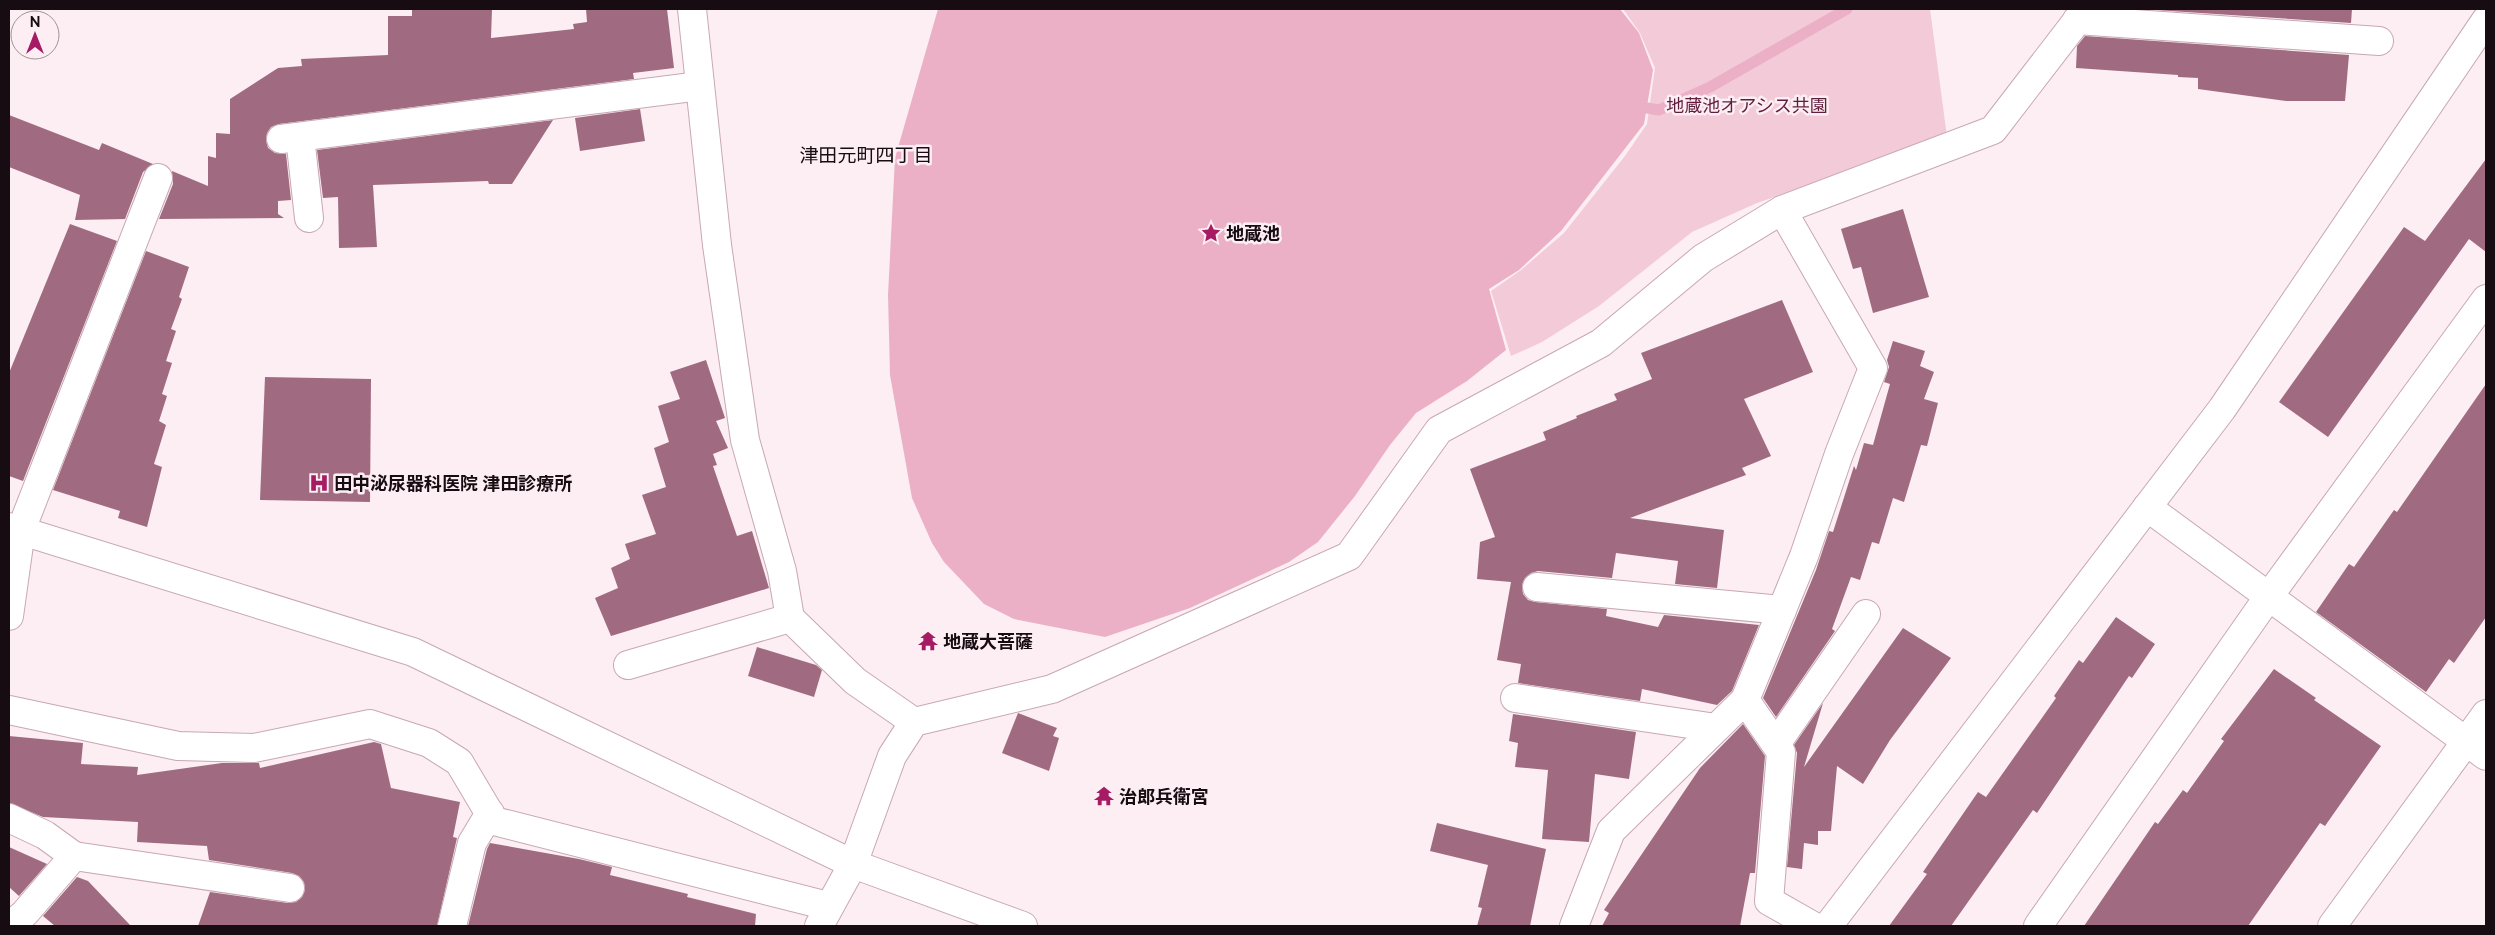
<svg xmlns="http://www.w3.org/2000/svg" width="2495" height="935" font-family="Raleway,'Noto Sans JP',sans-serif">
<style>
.green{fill:#f2cad8}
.water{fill:#ebb0c6}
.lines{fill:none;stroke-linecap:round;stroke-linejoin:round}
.stream{stroke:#ebb0c6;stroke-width:11}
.building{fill:#a06b80}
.minor-casing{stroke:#c8a8b3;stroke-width:30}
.minor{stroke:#fff;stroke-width:28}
.labels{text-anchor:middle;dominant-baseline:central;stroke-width:5;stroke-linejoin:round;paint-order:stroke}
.park-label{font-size:18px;fill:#601d3d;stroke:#fceef3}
.poi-label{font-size:18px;font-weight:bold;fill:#170c11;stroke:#fceef3;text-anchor:start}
.neighbourhood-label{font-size:19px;fill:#170c11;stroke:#fceef3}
</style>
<rect width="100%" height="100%" fill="#fceef3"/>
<path class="green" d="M1623 9H1930L1947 137 1757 203 1692 232 1599 306 1542 342 1511 356 1491 291 1521 270 1564 233 1625 156 1647 124 1655 68 1640 33Z"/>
<path class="water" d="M938 9H1620L1639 33 1653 70 1644 124 1561 231 1519 270 1489 289 1506 350 1467 381 1416 413 1390 445 1355 496 1318 542 1289 562 1190 608 1105 637 1014 619 984 604 944 562 932 543 912 498 890 375 888 295 895 158Z"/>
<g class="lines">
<path class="stream" d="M1647 108 1659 110 1710 87 1847 9"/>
</g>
<g class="building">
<path d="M412 9H492L491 38 574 29 573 24 587 22 586 9H667L674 68 633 73 634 79 279 124 271 127 267 133 266 140 268 148 275 153 286 154 291 200 278 201V214L284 218 159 219 173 184 172 171 208 186V156L216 158V133L230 134V99L278 68 302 66 301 59 388 55V16H412Z"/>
<path d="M2140 9H2352L2351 23Z"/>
<path d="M2085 36 2349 55 2345 101H2286L2198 89V78L2178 77V75L2076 68 2077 46Z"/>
<path d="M640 109 645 141 580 151 575 118Z"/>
<path d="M9 115 99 150 102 143 153 164 143 172 125 219 75 220 80 195 9 167Z"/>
<path d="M553 120 512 184H489L488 181 373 185 377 247 339 248 338 197 323 198 317 150Z"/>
<path d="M2486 159V252L2469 239 2328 437 2279 402 2404 227 2425 241Z"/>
<path d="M1903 209 1929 297 1873 313 1861 267 1853 269 1841 229Z"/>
<path d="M70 224 117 241 23 481 9 476V373Z"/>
<path d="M146 251 189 267 179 297 182 299 171 329 176 331 166 361 172 363 162 394 167 396 159 421 166 425 154 464 162 467 147 527 118 518 120 511 53 490Z"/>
<path d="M1782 300 1813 372 1744 399 1771 456 1742 468 1746 475 1630 518 1724 530 1717 588 1675 584 1678 561 1616 553 1612 578 1538 571 1531 573 1525 578 1522 585 1523 594 1528 600 1535 602 1607 609 1606 616 1658 627 1664 615 1759 625 1732 691 1717 705 1642 689 1640 701 1518 683 1521 664 1497 660 1511 582 1477 579 1480 542 1495 537 1470 469 1546 440 1543 432 1577 418 1576 416 1617 400 1614 394 1652 379 1641 353Z"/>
<path d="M1893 341 1925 351 1920 366 1934 372 1924 399 1938 403 1927 446 1921 445 1904 502 1893 498 1879 544 1872 542 1860 580 1851 577 1832 629 1835 631 1776 717 1763 698 1816 570 1829 531 1833 532 1854 466 1856 470 1864 443 1873 445 1890 384 1884 382 1889 367 1887 360Z"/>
<path d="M706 360 725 418 716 421 728 448 713 454 717 465 713 466 737 536 752 531 769 588 611 636 595 598 618 588 611 568 630 559 625 544 656 534 642 495 666 487 654 448 669 442 658 406 680 399 670 372Z"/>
<path d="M265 377 371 379 370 502 260 500Z"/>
<path d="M2486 384V617L2454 663 2449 659 2426 692 2316 612 2349 564 2354 567 2394 510 2397 512Z"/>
<path d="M2116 617 2155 644 2132 678 2129 676 2037 813 2033 810 1951 926H1889L1927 874 1923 872 1978 792 1986 797 2056 698 2054 696 2079 660 2083 663Z"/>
<path d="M1903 628 1951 658 1890 740 1863 784 1837 766 1831 831H1818V845L1804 843 1802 869 1787 867 1797 753 1794 745 1823 703 1804 767Z"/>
<path d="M757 647 816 665 822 670 814 697 748 676Z"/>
<path d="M2274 669 2316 698 2314 700 2381 746 2325 826 2320 823 2248 926H2084L2155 822 2158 824 2183 790 2187 793 2224 741 2221 739Z"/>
<path d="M1018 713 1057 728 1053 736 1059 738 1049 771 1002 753Z"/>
<path d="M1513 714 1636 732 1629 779 1595 774 1589 842 1542 839 1548 770 1515 767 1518 743 1509 741Z"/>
<path d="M1743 724 1765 756 1755 873H1750L1740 926H1602L1609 913 1604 910 1700 768Z"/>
<path d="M9 736 83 743 81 764 138 767 137 775 222 763H259L260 768 374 742 381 744 391 788 460 802 453 837 457 838 437 926H198L210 892 288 903 296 902 302 897 305 890 304 882 299 876 292 873 209 860 207 846 137 842 138 822 43 817 9 803Z"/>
<path d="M1437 823 1546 849 1530 926H1477L1482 908 1478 907 1488 865 1430 851Z"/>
<path d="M490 843 579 859 612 867 610 875 688 894 687 897 756 914 755 926H468L487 849Z"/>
<path d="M9 847 47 864 19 896 9 887Z"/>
<path d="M77 877 88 881 131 926H55L43 916Z"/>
</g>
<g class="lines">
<defs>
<g id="minor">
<path d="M2077 20 2379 41"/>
<path d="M300 137 309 218"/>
<path d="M281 139 700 86"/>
<path d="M2147 507 2486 756"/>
<path d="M9 527 413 652 853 864 1023 926"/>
<path d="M1537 587 1782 610"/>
<path d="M9 616 21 530 158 178"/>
<path d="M790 618 855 681 914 722"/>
<path d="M628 665 790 618 782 571 745 440 717 245 692 9"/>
<path d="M1515 698 1716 728"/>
<path d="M1745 700 1781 752 1769 901 1813 926"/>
<path d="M9 710 178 746 254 748 370 724 429 743 459 762 494 821 828 906"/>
<path d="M1776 744 1866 614"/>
<path d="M9 818 45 835 74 856 25 913 10 926"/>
<path d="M74 856 290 888"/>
<path d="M452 926 472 843 490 813"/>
<path d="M819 926 853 864 892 756 914 722 1052 689 1349 556 1439 430 1601 343 1703 258 1782 210 1993 130 2086 9"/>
<path d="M1574 926 1611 831 1745 700 1804 556 1839 454 1873 368 1782 210"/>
<path d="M1828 926 2222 409 2486 20"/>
<path d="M2038 926 2269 596 2486 299"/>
<path d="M2332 926 2486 714"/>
</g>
</defs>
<use href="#minor" class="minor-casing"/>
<use href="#minor" class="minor"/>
</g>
<defs>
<symbol id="sight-bare" viewBox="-9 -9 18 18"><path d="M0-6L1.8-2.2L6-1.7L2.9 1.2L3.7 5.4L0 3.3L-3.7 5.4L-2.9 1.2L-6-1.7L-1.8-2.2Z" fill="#a51c64" stroke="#fceef3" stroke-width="2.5" paint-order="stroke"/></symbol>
<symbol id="hospital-bare" viewBox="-9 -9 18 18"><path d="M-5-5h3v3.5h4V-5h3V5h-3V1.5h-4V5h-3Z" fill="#a51c64" stroke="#fceef3" stroke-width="2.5" paint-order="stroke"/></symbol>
<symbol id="temple-bare" viewBox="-9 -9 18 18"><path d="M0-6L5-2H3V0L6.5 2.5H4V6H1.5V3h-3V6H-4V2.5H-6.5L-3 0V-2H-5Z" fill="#a51c64" stroke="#fceef3" stroke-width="2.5" paint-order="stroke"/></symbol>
</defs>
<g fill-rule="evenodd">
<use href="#sight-bare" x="1197" y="219" width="28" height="28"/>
<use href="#hospital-bare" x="305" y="469" width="28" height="28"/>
<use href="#temple-bare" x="914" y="627" width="28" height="28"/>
<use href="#temple-bare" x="1090" y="782" width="28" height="28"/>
</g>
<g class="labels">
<g class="park-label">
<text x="1747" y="105">地蔵池オアシス共園</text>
</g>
<g class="poi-label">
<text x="1226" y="233">地蔵池</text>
<text x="334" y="483">田中泌尿器科医院 津田診療所</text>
<text x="943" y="641">地蔵大菩薩</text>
<text x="1119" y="796">治郎兵衛宮</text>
</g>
<g class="neighbourhood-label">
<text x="866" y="155">津田元町四丁目</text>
</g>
</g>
<rect width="2495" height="935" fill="none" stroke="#170c11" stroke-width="20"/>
<g transform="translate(35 35)"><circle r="24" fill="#fceef3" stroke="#a09499"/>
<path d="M0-4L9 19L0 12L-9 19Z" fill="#a51c64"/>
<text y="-8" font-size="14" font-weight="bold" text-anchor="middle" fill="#170c11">N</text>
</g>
</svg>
